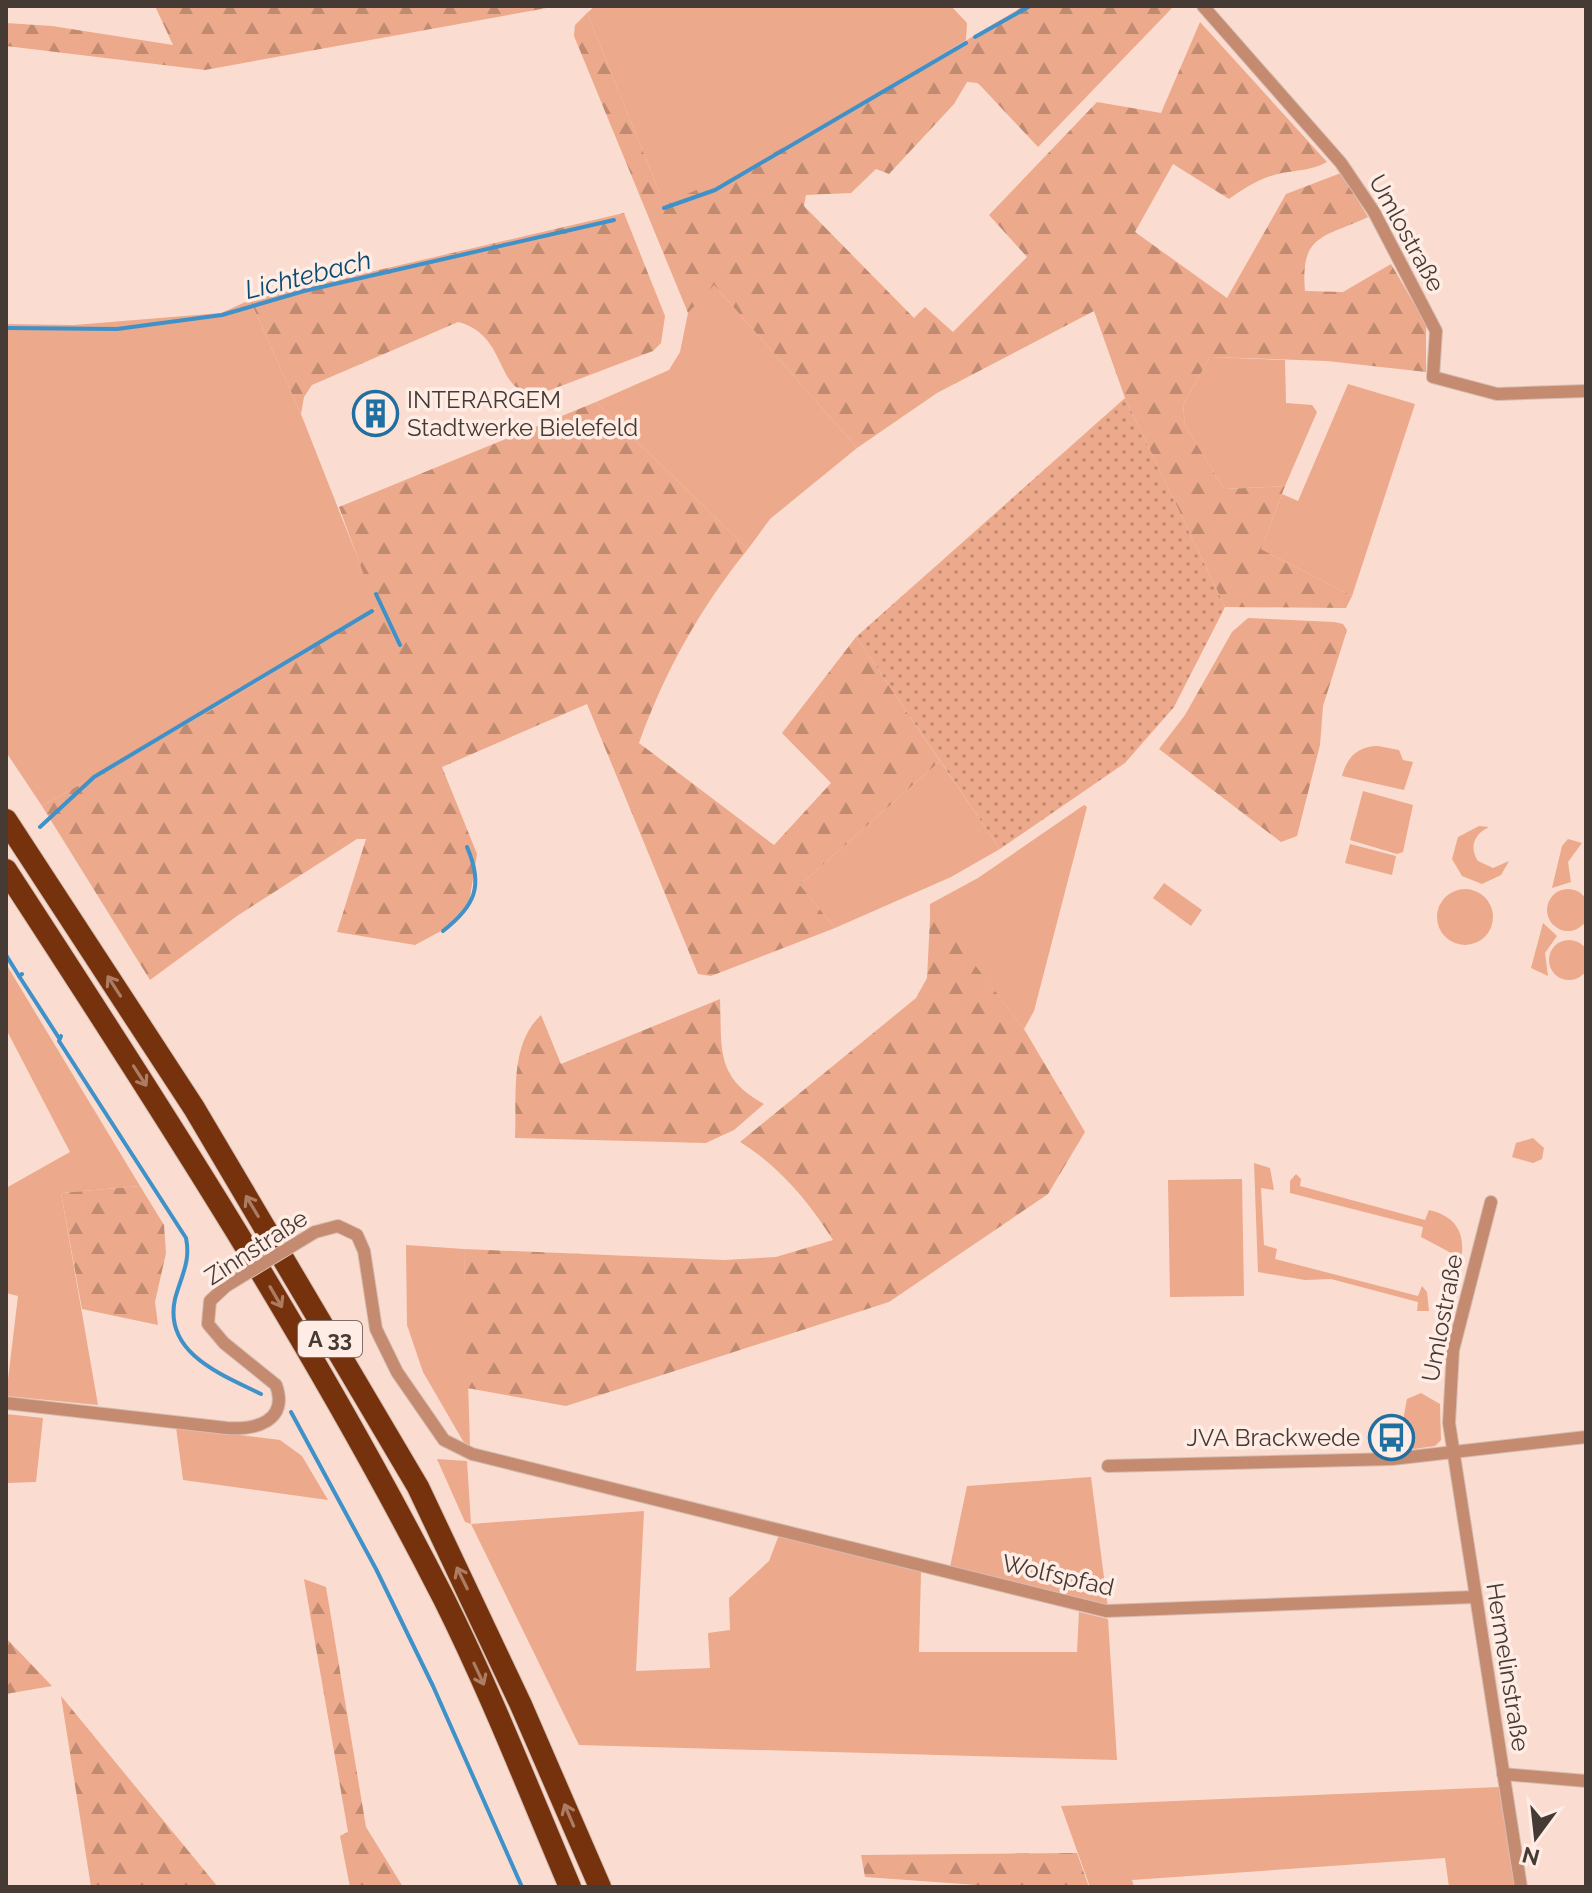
<svg xmlns="http://www.w3.org/2000/svg" width="1592" height="1893" font-family="Raleway,sans-serif">
<style>
.green{fill:#eca98b}
.forest{fill:url(#forest-firs)}
.garden{fill:url(#garden-dots)}
.lines{fill:none;stroke-linecap:round;stroke-linejoin:round}
.stream{stroke:#3e91c9;stroke-width:4}
.minor-casing{stroke:#d6bcb1;stroke-width:14}
.motorway-casing{stroke:#d6bcb1;stroke-width:24}
.minor{stroke:#c48b71;stroke-width:12}
.motorway{stroke:#75320d;stroke-width:22}
.minor-bridge-casing{stroke:#d6bcb1;stroke-width:14;stroke-linecap:butt}
.minor-bridge{stroke:#c48b71;stroke-width:12}
.oneway{stroke:#ac7d63}
.labels{text-anchor:middle;dominant-baseline:central;stroke-width:7;stroke-linejoin:round;paint-order:stroke}
.shield{fill:#ffede5;stroke:#7e706a;stroke-width:2}
.shield-label{font-size:22px;font-weight:bold;fill:#463a35}
.street-label{font-size:24px;fill:#463a35;stroke:#ffede5}
.poi-label{font-size:24px;fill:#463a35;stroke:#ffede5;text-anchor:start}
.water-label{font-size:26px;font-style:italic;fill:#084a70;stroke:#ffede5}
</style>
<defs>
<pattern id="forest-firs" width="22" height="20" patternUnits="userSpaceOnUse" patternTransform="scale(2)"><rect width="22" height="20" fill="#eca98b"/><path d="M5 1l3.5 6h-7zM16 11l3.5 6h-7z" fill="#c18b72"/></pattern>
<pattern id="garden-dots" width="8" height="8" patternUnits="userSpaceOnUse" patternTransform="scale(2)"><rect width="8" height="8" fill="#eca98b"/><path d="M2 2h.1M6 6h.1" fill="none" stroke="#c18b72" stroke-width="1.8" stroke-linecap="round"/></pattern>
</defs>
<rect width="100%" height="100%" fill="#faddd0"/>
<g class="green">
<path d="M595 6H951L967 23 966 40 801 140 710 187 651 209 659 191 587 13Z"/>
<path d="M713 284 857 448 770 519 748 549 596 402 669 370 680 352 688 313Z"/>
<path d="M250 300 301 414 377 607 224 703 42 806 6 752V324L74 325 221 313Z"/>
<path d="M1210 357 1285 360 1286 403 1312 405 1317 412 1285 486 1224 489 1185 425 1183 405Z"/>
<path d="M1348 384 1415 404 1352 596 1261 549 1282 494 1298 501Z"/>
<path d="M1378 746 1399 750 1403 760 1413 762 1404 790 1342 776C1347 757 1358 746 1378 746Z"/>
<path d="M940 761 1000 849 951 877 835 928 800 885Z"/>
<path d="M1363 791 1413 805 1403 852 1397 854 1350 840Z"/>
<path d="M1084 805 1087 807 1034 1011 1024 1029 936 915 930 918V904L978 878Z"/>
<path d="M1479 826 1489 827C1474 834 1469 847 1478 861L1493 868 1509 861 1501 875 1482 884 1462 876 1452 859 1458 837Z"/>
<path d="M1568 839 1582 843 1568 862 1571 882 1552 888 1562 846Z"/>
<path d="M1350 844 1396 856 1392 875 1345 863Z"/>
<path d="M1164 883 1202 910 1191 926 1153 898Z"/>
<circle cx="1568" cy="910" r="21"/>
<circle cx="1465" cy="917" r="28"/>
<path d="M1543 923 1557 936 1545 953 1548 976 1531 968Z"/>
<circle cx="1569" cy="960" r="20"/>
<path d="M6 964 140 1186 61 1193 98 1405 6 1396 18 1296 6 1293V1188L70 1152 6 1029Z"/>
<path d="M1533 1138 1544 1148 1542 1159 1533 1163 1512 1157 1516 1143Z"/>
<path d="M1254 1163 1270 1168 1274 1190 1261 1188 1264 1245 1277 1249 1275 1259 1418 1296 1422 1286 1427 1292 1429 1311H1417L1418 1302 1331 1279 1305 1280 1258 1272Z"/>
<path d="M1296 1174 1301 1179 1300 1186 1425 1220 1429 1210C1481 1222 1459 1270 1449 1305L1440 1296 1441 1292 1448 1293 1457 1256 1421 1237 1423 1227 1290 1193V1181Z"/>
<path d="M1242 1179 1244 1296 1170 1297 1168 1180Z"/>
<path d="M406 1245 464 1249 470 1447 463 1441 423 1372 407 1325Z"/>
<path d="M1421 1393 1440 1404 1441 1440 1435 1446 1414 1449 1400 1436 1407 1399Z"/>
<path d="M6 1414 43 1418 36 1482 6 1483Z"/>
<path d="M176 1427 280 1440 302 1456 328 1500 183 1480Z"/>
<path d="M437 1459 467 1461 471 1524 644 1511 636 1671 710 1668 708 1633 730 1630 729 1598 769 1561 779 1535 921 1572 919 1652H1077L1079 1612 1108 1619 1117 1760 579 1745 471 1524 465 1522Z"/>
<path d="M1091 1477 1108 1608 950 1567 967 1486Z"/>
<path d="M1499 1787 1515 1887H1449L1445 1858 1132 1880 1134 1887H1090L1061 1806Z"/>
</g>
<g class="forest">
<path d="M155 6H558L205 70 6 46V23L52 26 173 45Z"/>
<path d="M1024 6H1174L1038 147 978 83 967 82 954 104 889 174 876 169 851 193 806 195 804 206 914 318 925 307 953 332 1027 257 989 215 1097 102 1161 113 1200 22 1327 162C1312 170 1299 170 1282 173 1262 177 1246 187 1229 199L1173 164 1135 232 1227 298 1286 194 1341 173 1368 217C1323 238 1300 234 1305 291L1343 292 1391 264 1426 324V372L1327 361 1210 357 1183 405 1185 425 1224 489 1285 486 1261 549 1352 596 1346 608 1225 607 1125 398 1094 311 937 393 857 448 714 285 688 313 574 36 575 25 587 13 659 191 652 208C785 158 902 77 1024 6Z"/>
<path d="M624 213 665 316 661 343 653 351 545 392C492 403 512 335 458 322L312 385 304 397 301 414 250 300Z"/>
<path d="M596 402 748 549C700 608 665 671 639 743L774 845 831 783 782 733 856 637 940 761 800 885 835 928 711 976 698 974 587 704 442 767 477 854 468 909 441 931 415 945 337 932 366 839H357L237 916 150 980 42 806 224 703 376 608 339 507Z"/>
<path d="M1248 618 1334 622 1343 624 1347 630 1323 706 1320 745 1297 836 1281 842 1159 749 1185 715 1232 632Z"/>
<path d="M936 914 1024 1029 1085 1132 1048 1194 889 1302 566 1406 467 1388 464 1249 724 1260 776 1257 833 1240C809 1202 779 1166 740 1142L916 998 927 978 930 918Z"/>
<path d="M720 999C722 1050 715 1077 764 1104L734 1130 706 1143 515 1138C517 1096 509 1045 541 1015L561 1064Z"/>
<path d="M140 1186 164 1225 166 1253 155 1302 158 1325 82 1309 61 1193Z"/>
<path d="M304 1579 326 1587 366 1827 403 1887H350L340 1836 348 1832Z"/>
<path d="M6 1638 52 1686 6 1694Z"/>
<path d="M61 1696 218 1887H91Z"/>
<path d="M1077 1853 1089 1887H1005L865 1877 861 1855Z"/>
</g>
<path class="garden" d="M1125 398 1225 607 1174 707 1125 763 1000 849 856 637Z"/>
<g class="lines">
<g class="stream">
<path d="M975 37 1030 6"/>
<path d="M664 208 715 190 966 43"/>
<path d="M6 328 117 329 222 315 304 291 614 220"/>
<path d="M376 594 400 645"/>
<path d="M40 827 94 777 372 611"/>
<path d="M443 931C475 906 484 886 467 847"/>
<path d="M6 955 19 976"/>
<path d="M22 974 19 976 59 1038"/>
<path d="M61 1036 59 1041 186 1238C191 1262 181 1276 175 1299 163 1353 222 1375 261 1394"/>
<path d="M291 1412 376 1569 433 1686 522 1887"/>
</g>
<defs>
<g id="minor">
<path d="M1203 6 1341 163 1374 212 1436 331 1433 377 1497 394 1586 391"/>
<path d="M1491 1202 1453 1350 1449 1423 1521 1887"/>
<path d="M315 1232 338 1226 357 1235 364 1251 376 1329 397 1372 444 1440 472 1454 1106 1611 1474 1597"/>
<path d="M6 1403 227 1428C256 1430 289 1421 276 1385L224 1343 208 1324 210 1301 226 1286"/>
<path d="M1108 1466 1392 1459 1586 1437"/>
<path d="M1503 1774 1586 1781"/>
</g>
<g id="motorway">
<path d="M6 820 194 1108 418 1487 521 1705 600 1887"/>
<path d="M6 870C161 1108 315 1346 444 1599 491 1693 529 1791 570 1887"/>
</g>
</defs>
<use href="#minor" class="minor-casing"/>
<use href="#motorway" class="motorway-casing"/>
<use href="#minor" class="minor"/>
<use href="#motorway" class="motorway"/>
<defs>
<path id="minor-bridge" d="M226 1286 315 1232"/>
</defs>
<use href="#minor-bridge" class="minor-bridge-casing"/>
<use href="#minor-bridge" class="minor-bridge"/>
</g>
<defs><path id="oneway-shaft" d="M-6 0H5M1.5-3L5.5 0L1.5 3" fill="none" stroke-width="1.6" stroke-linecap="round" stroke-linejoin="round" transform="scale(2)"/></defs>
<g class="oneway">
<use href="#oneway-shaft" transform="translate(114 986) rotate(-123)"/>
<use href="#oneway-shaft" transform="translate(140 1076) rotate(57)"/>
<use href="#oneway-shaft" transform="translate(252 1206) rotate(-121)"/>
<use href="#oneway-shaft" transform="translate(276 1297) rotate(60)"/>
<use href="#oneway-shaft" transform="translate(462 1578) rotate(-116)"/>
<use href="#oneway-shaft" transform="translate(479 1674) rotate(65)"/>
<use href="#oneway-shaft" transform="translate(569 1815) rotate(-113)"/>
</g>
<defs>
<symbol id="building-ring" viewBox="-11 -11 22 22"><circle r="9.5" fill="#ffede5" stroke="#1f6fa1" stroke-width="1.5"/><path d="M-4-6H4V6H1V3H-1V6H-4ZM-2.5-4.3h1.7v1.8h-1.7ZM.8-4.3h1.7v1.8H.8ZM-2.5-1h1.7V.8h-1.7ZM.8-1h1.7V.8H.8Z" fill="#1f6fa1"/></symbol>
<symbol id="bus-ring" viewBox="-11 -11 22 22"><circle r="9.5" fill="#ffede5" stroke="#1f6fa1" stroke-width="1.5"/><path d="M-5-6H5V4H4V6H2V4H-2V6H-4V4H-5ZM-3.5-4V0h7V-4ZM-3.5 1.2v1.5H-2V1.2ZM2 1.2v1.5H3.5V1.2Z" fill="#1f6fa1"/></symbol>
</defs>
<g fill-rule="evenodd">
<use href="#building-ring" x="350" y="388" width="51" height="51"/>
<use href="#bus-ring" x="1366" y="1412" width="51" height="51"/>
</g>
<g class="labels">
<rect class="shield" x="298" y="1321" width="64" height="36" rx="6"/>
<g class="shield-label">
<text x="330" y="1339">A 33</text>
</g>
<g class="street-label">
<text transform="translate(1407 233) rotate(61)">Umlostraße</text>
<text transform="translate(256 1247) rotate(-33)">Zinnstraße</text>
<text transform="translate(1442 1318) rotate(-79)">Umlostraße</text>
<text transform="translate(1058 1575) rotate(13)">Wolfspfad</text>
<text transform="translate(1508 1667) rotate(81)">Hermelinstraße</text>
</g>
<g class="poi-label">
<text x="407" y="399">INTERARGEM<tspan x="407" dy="28">Stadtwerke Bielefeld</tspan></text>
<text x="1360" y="1437" text-anchor="end">JVA Brackwede</text>
</g>
<g class="water-label">
<text transform="translate(308 275) rotate(-14)">Lichtebach</text>
</g>
</g>
<rect width="1592" height="1893" fill="none" stroke="#463a35" stroke-width="16"/>
<g transform="translate(1536 1837) rotate(195)" stroke="#ffede5" stroke-width="6" paint-order="stroke">
<path d="M0-6L14 30L0 20L-14 30Z" fill="#463a35"/>
<text y="-12" font-size="22" font-weight="bold" text-anchor="middle" fill="#463a35">N</text>
</g>
</svg>
